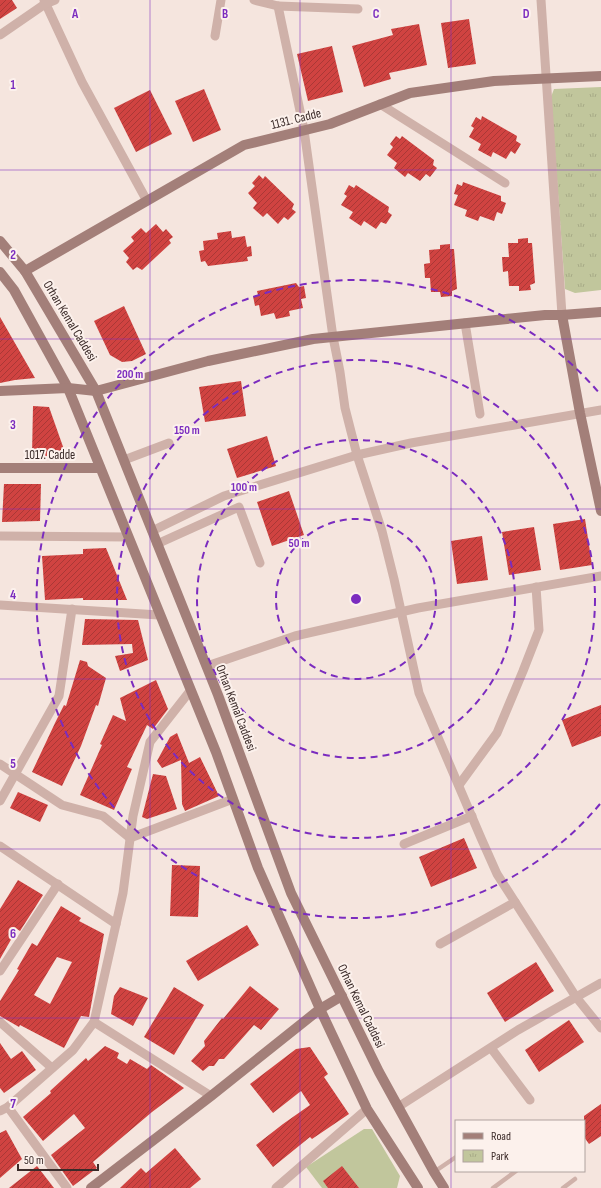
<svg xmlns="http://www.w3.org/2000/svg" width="601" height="1188" font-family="'Sofia Sans Condensed',sans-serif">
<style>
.grass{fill:#c1c69c}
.park{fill:url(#park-tufts)}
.building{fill:url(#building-hatch);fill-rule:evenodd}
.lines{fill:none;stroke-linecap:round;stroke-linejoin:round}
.lane{stroke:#cfb1a9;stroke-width:4.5}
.street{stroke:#cfb1a9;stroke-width:9}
.secondary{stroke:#a37f79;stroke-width:10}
.grid{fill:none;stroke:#7b2cbf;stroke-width:1;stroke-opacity:0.55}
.ring{fill:none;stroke:#7b2cbf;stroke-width:2;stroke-dasharray:7 5}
.labels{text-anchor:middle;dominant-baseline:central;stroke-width:4;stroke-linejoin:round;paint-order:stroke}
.street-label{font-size:13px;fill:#3b2b29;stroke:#fcf1ec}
.grid-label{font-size:13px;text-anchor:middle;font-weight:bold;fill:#7b2cbf;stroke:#fcf1ec;stroke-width:4;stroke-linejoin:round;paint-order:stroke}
.centre{fill:#7b2cbf;stroke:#fcf1ec;stroke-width:2}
.ring-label{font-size:12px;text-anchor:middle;font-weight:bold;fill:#7b2cbf;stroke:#fcf1ec;stroke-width:4;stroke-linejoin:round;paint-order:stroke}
</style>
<defs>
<pattern id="park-tufts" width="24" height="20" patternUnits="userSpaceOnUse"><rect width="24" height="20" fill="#c1c69c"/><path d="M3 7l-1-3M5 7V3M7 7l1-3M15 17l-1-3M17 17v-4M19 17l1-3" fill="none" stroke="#a7aa86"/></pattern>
<pattern id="building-hatch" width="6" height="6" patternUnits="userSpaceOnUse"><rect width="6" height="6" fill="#d04341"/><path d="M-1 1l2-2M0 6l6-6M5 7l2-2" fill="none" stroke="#aa3836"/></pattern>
</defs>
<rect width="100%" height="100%" fill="#f5e5de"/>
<path class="grass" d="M364 1129H372L400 1176 397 1188H322L306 1167Z"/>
<path class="park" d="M601 87V290L575 293 565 289 551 97 554 89Z"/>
<g class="building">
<path d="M0 0H12L17 8 0 19Z"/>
<path d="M469 19 476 64 448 68 441 23Z"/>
<path d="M419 24 427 65 389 73 391 79 364 87 352 46 393 35 391 29Z"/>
<path d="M332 46 343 92 308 101 297 54Z"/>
<path d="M204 89 221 130 193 142 175 101Z"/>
<path d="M150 90 172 134 136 152 114 108Z"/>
<path d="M482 116 517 136 516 141 521 144 515 154 511 151 506 159 493 152 491 157 478 150 481 144 469 137 474 128 471 126 476 117 481 120Z"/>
<path d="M396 136 400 139 402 136 434 160 433 165 437 168 430 177 426 174 420 181 408 173 405 177 394 168 397 163 387 155 393 147 390 144Z"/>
<path d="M259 175 263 179 265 176 294 204 292 209 296 212 288 220 284 217 278 224 267 213 263 217 253 208 257 203 248 193 255 186 252 183Z"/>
<path d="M463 182 501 196V201L506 203 502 214 497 212 494 221 480 216 478 221 465 216 467 210 454 205 458 195 454 194 457 184 462 186Z"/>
<path d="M349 185 354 188 356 185 389 207 388 212 392 215 386 224 381 222 376 229 364 221 361 226 349 218 353 212 341 205 347 196 344 194Z"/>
<path d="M156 224 163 232 166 229 173 237 169 240 171 243 142 270 137 267 133 270 126 262 129 258 123 251 134 241 131 237 141 228 146 233Z"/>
<path d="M231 231 232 238 245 236 247 247 251 246 252 256 247 257 248 261 208 266 205 261 201 262 199 251 204 250 203 241 218 239 217 233Z"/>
<path d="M528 238V243H532L535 283 530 285 531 290 519 291V286H509L508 271 503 272 502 257H509L508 243H518V239Z"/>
<path d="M450 244V249H454L457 289 452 291V296L441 297 440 292H431L430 278H425L424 264 430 263 429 250 440 249V245Z"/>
<path d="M296 283 299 287 304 286 306 298 301 299 303 308 289 311 290 316 276 319 274 313 261 316 259 305 255 306 253 296 258 295 257 291Z"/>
<path d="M124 306 146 354 132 361 122 362 110 355 94 321Z"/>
<path d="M0 317 35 378 15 380 0 383Z"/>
<path d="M241 381 246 416 205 422 199 387Z"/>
<path d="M33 406 49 407 67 458 32 455Z"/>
<path d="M267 436 276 466 237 478 227 449Z"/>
<path d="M4 484H41L40 521 2 522Z"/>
<path d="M289 491 304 535 272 546 257 502Z"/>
<path d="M585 519 592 565 560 570 553 524Z"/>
<path d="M534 527 541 570 509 575 502 532Z"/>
<path d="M482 536 488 580 457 584 451 541Z"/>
<path d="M106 548 127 600H83V598L45 600 42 556 83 554V549Z"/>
<path d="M85 619 138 620 148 660 120 671 115 656 133 653 132 644 82 645Z"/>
<path d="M80 660 87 662 88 666 106 678 98 706 96 705 81 746 62 786 32 772 55 723 64 705 66 706Z"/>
<path d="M156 680 168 709 153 729 147 725 127 767 132 769 114 810 80 795 102 745 100 744 113 715 126 721 120 698Z"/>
<path d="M601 705V736L572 747 562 720Z"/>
<path d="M177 733 189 763 200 757 219 796 185 811 182 804 181 760 162 768 157 761 170 737Z"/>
<path d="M153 774 166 776 177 809 147 819 142 817Z"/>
<path d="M18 792 48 805 40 822 10 808Z"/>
<path d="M464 838 477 868 431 887 419 857Z"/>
<path d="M172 865 200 866 198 917 170 916Z"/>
<path d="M18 880 43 895 20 931 17 929 0 959V909Z"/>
<path d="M61 906 81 918 79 921 104 934 89 1017 81 1016 64 1048 20 1025 19 1027 0 1016V1001L19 970 17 969 32 943 37 946ZM57 957 72 962 50 1004 34 995Z"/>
<path d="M247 925 259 945 198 981 186 961Z"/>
<path d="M536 962 554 991 505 1022 487 993Z"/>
<path d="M250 986 279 1009 261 1030 254 1025 224 1059H219L214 1066H209L203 1071 191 1061 205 1046 204 1041 222 1018 223 1019Z"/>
<path d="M120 987 148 998 133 1026 111 1014 114 996Z"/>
<path d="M174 987 204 1005 174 1055 144 1037Z"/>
<path d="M569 1020 584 1042 539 1072 525 1050Z"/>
<path d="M0 1043 11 1059 22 1051 36 1070 4 1093 0 1088Z"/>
<path d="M105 1046 119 1053 117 1058 127 1064 130 1059 147 1069 151 1065 184 1088 152 1112 93 1162 97 1168 73 1186 51 1155 85 1128 74 1114 43 1141 23 1117 51 1093 50 1091 86 1058 88 1061Z"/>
<path d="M310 1047 328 1074 324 1077 349 1114 312 1139 310 1137 273 1167 256 1145 283 1124 310 1105 301 1091 273 1113 250 1084 296 1049Z"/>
<path d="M601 1104V1136L589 1144 584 1137V1116Z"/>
<path d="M6 1130 22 1159 0 1178V1133Z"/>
<path d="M175 1148 201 1179 190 1188H120L141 1168 146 1173Z"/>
<path d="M37 1166 54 1188H9Z"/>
<path d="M342 1166 359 1188H328L323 1181Z"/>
</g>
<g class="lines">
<g class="lane">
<path d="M434 1172 456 1157"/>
<path d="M493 1188 516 1171"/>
<path d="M563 1188 575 1179"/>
</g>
<g class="street">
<path d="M44 0 82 82 147 201"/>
<path d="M254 0 278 6 358 9"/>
<path d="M541 0 562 315"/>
<path d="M278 6 304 130 333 337 340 372 345 408 357 455 382 531 394 579 419 693 481 838 497 874 576 997 601 1028"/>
<path d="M0 35 45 4 55 0"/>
<path d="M215 36 221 0"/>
<path d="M380 104 505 183"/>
<path d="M465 323 480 414"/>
<path d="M124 460 169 443"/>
<path d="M152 531 224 496 357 455 411 443 601 410"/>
<path d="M0 536 128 537"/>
<path d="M157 544 239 507 260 563"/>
<path d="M0 605 159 615"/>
<path d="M207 666 295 636 418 608 601 576"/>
<path d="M0 764 62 805 103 816 130 838 233 799"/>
<path d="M459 785 497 733 523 671 539 630 536 587"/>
<path d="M0 801 59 696 72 609"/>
<path d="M404 844 472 816"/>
<path d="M0 846 116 924"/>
<path d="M440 944 515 902"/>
<path d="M0 971 58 884"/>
<path d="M0 1022 52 1068"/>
<path d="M94 1022 211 1096"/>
<path d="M491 1048 530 1100"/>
<path d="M8 1107 67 1188"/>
<path d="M398 1107 518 1030 601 983"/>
<path d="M0 1111 8 1107 73 1050 94 1022 123 893 133 816 150 742 190 691"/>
<path d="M276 1188 367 1109"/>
</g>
<g class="secondary">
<path d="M0 241 25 271 96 391 218 695 291 893 379 1072 434 1172 444 1188"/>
<path d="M25 271 244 145 330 124 410 93 494 81 601 76"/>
<path d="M0 272 14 290 68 388 216 752 258 868 320 1009 367 1109 418 1188"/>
<path d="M562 315 580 413 601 511"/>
<path d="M0 391 68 388 96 391 208 361 313 339 545 315H562L601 312"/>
<path d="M0 468H100"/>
<path d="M91 1188 211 1096 320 1009 342 996"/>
</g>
</g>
<path class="grid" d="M150 0V1188M300 0V1188M451 0V1188M0 170H601M0 339H601M0 509H601M0 679H601M0 849H601M0 1018H601"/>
<g class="ring">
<circle cx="356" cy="599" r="80"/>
<circle cx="356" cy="599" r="159"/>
<circle cx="356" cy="599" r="239"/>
<path d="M600 804A319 319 0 1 1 600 394"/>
</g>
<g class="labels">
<g class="street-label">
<text transform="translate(296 119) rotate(-14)">1131. Cadde</text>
<text transform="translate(70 321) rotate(59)">Orhan Kemal Caddesi</text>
<text x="50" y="455">1017. Cadde</text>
<text transform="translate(236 708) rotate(69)">Orhan Kemal Caddesi</text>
<text transform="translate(361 1006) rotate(64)">Orhan Kemal Caddesi</text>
</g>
</g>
<g class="grid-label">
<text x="75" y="18">A</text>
<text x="225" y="18">B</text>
<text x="376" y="18">C</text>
<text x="526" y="18">D</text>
<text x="13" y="89">1</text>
<text x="13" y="259">2</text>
<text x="13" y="429">3</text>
<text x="13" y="599">4</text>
<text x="13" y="768">5</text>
<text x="13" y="938">6</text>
<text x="13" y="1108">7</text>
</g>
<circle cx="356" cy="599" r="6" class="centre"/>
<g class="ring-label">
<text x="130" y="378">200 m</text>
<text x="187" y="434">150 m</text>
<text x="244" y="491">100 m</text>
<text x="299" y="547">50 m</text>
</g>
<rect x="455" y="1120" width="130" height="52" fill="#fcf1ec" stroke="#afa29e"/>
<rect x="463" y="1133" width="20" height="6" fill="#a37f79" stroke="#afa29e"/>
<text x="491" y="1140" font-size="12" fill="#3b2b29">Road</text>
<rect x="463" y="1150" width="20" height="12" fill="url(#park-tufts)" stroke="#afa29e"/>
<text x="491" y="1160" font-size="12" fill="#3b2b29">Park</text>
<path d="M18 1164v6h80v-6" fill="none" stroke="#3b2b29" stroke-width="2"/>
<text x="24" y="1164" font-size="12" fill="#3b2b29" stroke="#fcf1ec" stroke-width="3" paint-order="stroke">50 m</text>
</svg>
